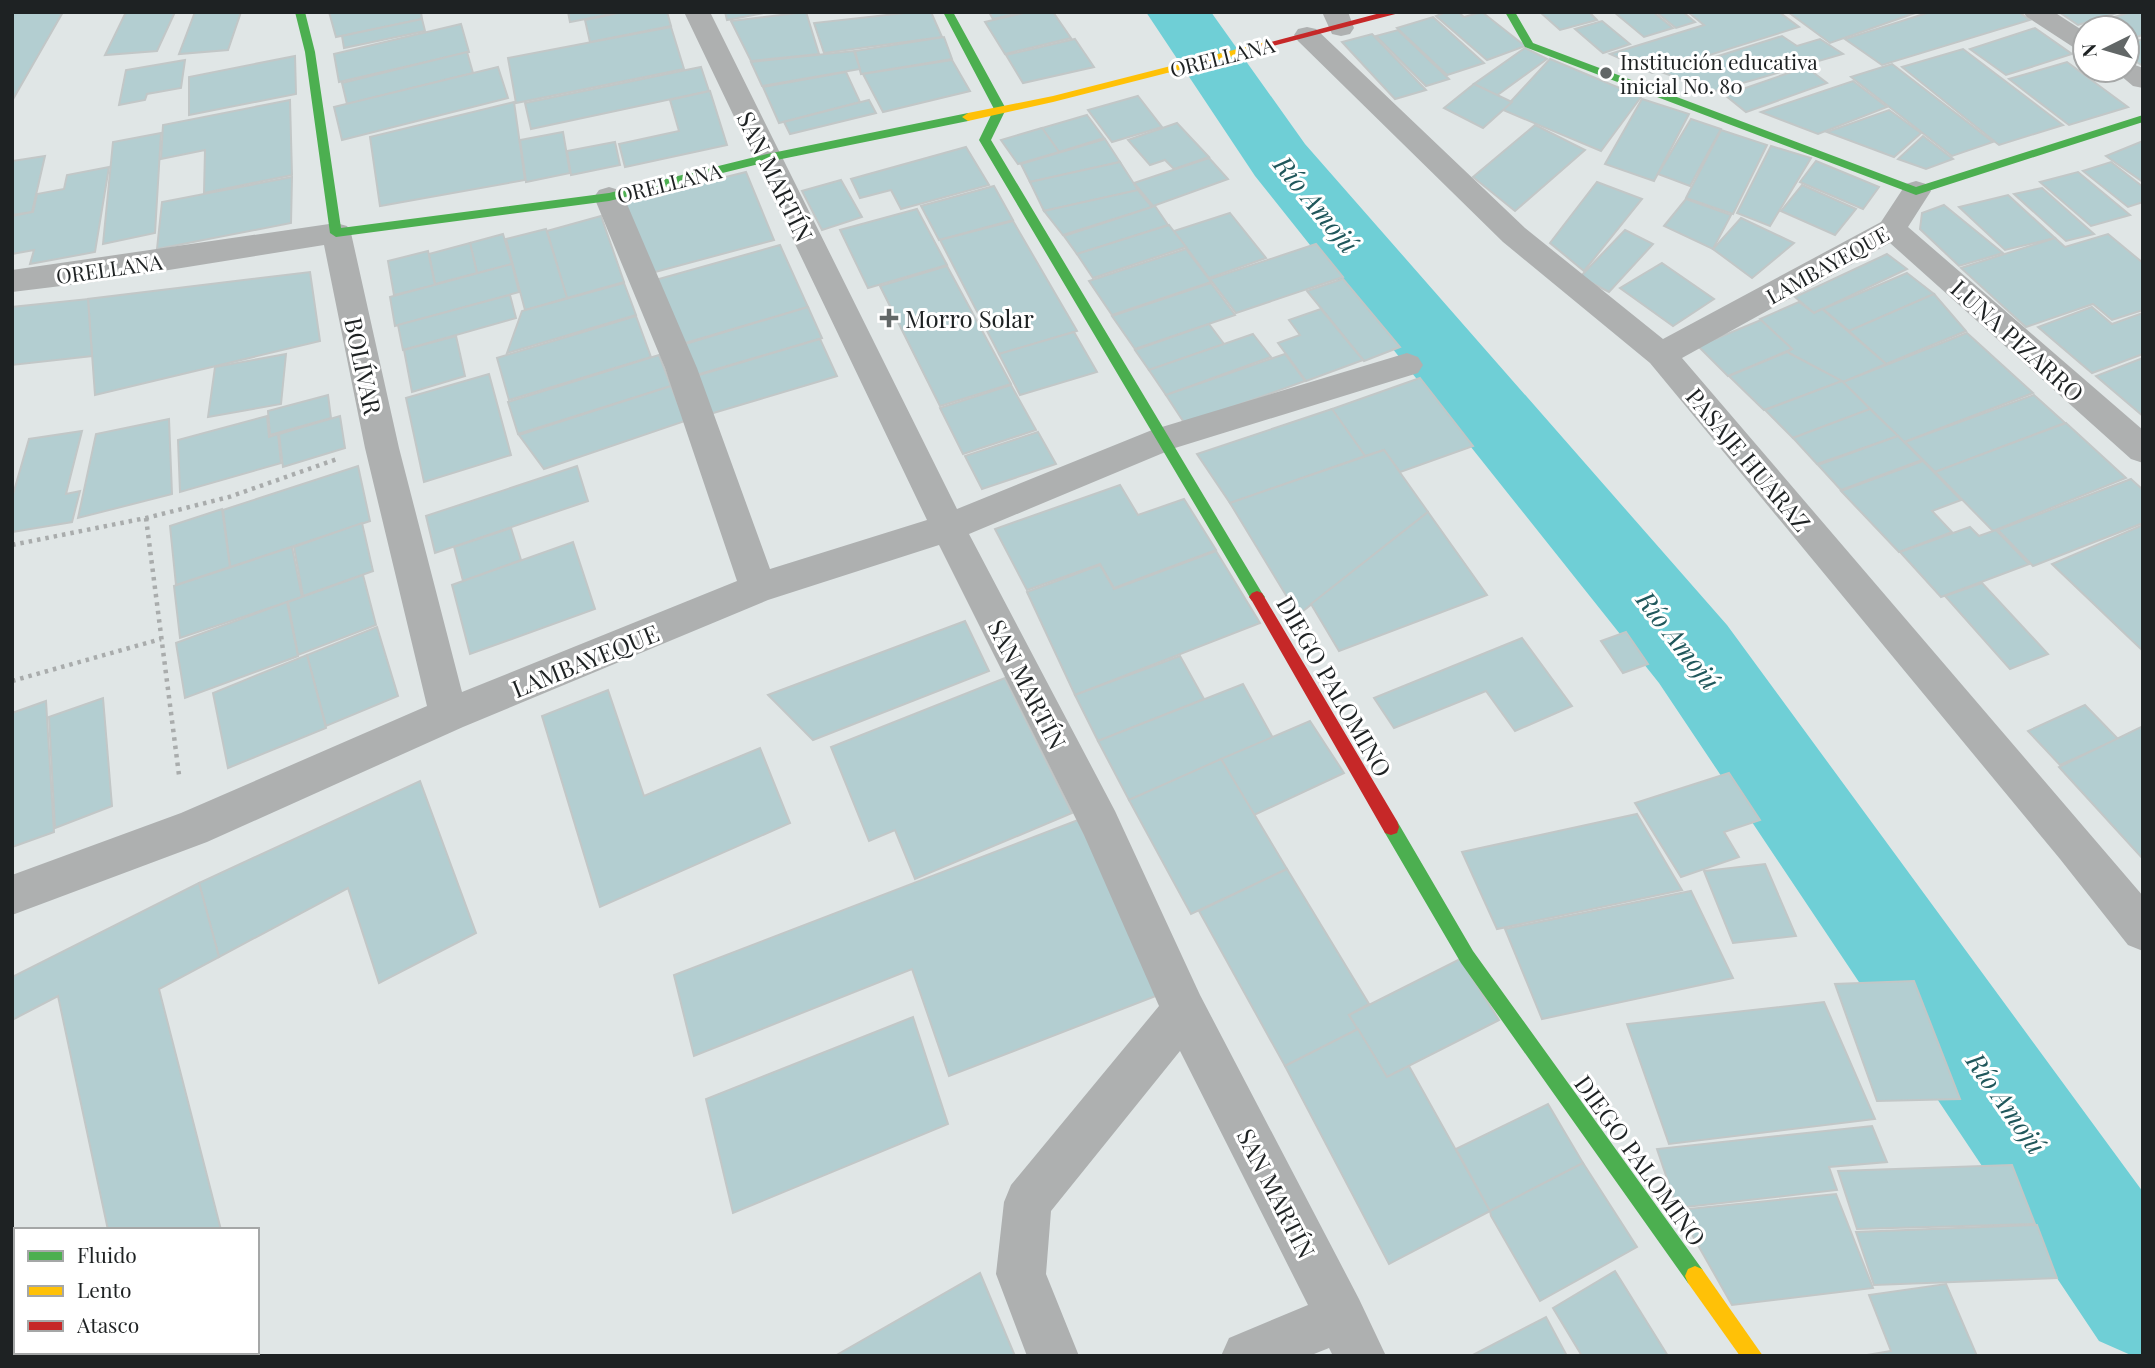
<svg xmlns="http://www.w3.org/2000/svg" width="2155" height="1368" font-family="'Playfair Display',serif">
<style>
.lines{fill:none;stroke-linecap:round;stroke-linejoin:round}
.river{fill:#6fcfd6;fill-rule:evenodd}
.building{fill:#b3ced1;stroke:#c2c7c7;stroke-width:2}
.path{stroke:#a9acac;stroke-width:4.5;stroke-dasharray:3.5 5;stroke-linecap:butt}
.street{fill:#aeb0b0;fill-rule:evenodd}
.fast{fill:#4caf50;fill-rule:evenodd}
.slow{fill:#ffc107;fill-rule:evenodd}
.jam{fill:#c62828;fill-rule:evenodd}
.poi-dot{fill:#626767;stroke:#fff;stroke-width:2.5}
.labels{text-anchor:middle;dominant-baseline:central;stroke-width:6;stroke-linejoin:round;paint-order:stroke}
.far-street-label{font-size:21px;fill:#1e2223;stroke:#fff}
.far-poi-label{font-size:21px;fill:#1e2223;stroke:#fff;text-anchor:start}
.street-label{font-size:24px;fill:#1e2223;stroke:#fff}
.poi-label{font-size:24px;fill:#1e2223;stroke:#fff;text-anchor:start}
.water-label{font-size:26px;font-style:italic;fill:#20575b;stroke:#fff}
</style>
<rect width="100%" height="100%" fill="#e0e6e6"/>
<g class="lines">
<path class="river" d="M1146 12H1211L1305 144 1727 625 2143 1192V1356H2133L2099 1341 1659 683 1255 176Z"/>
</g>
<g class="building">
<path d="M12 12H63L12 101Z"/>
<path d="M126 12H175L157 51 105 55Z"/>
<path d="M195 12H241L228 50 179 54Z"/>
<path d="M329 12H421L422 19 336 37Z"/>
<path d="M568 12H621L570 22Z"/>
<path d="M623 12H667L671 26 590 42 585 20Z"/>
<path d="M725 12H769L727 20Z"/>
<path d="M806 12 819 54 751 61 731 21Z"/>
<path d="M914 12H931L942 37 824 53 814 23Z"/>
<path d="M989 12H1023L993 19Z"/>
<path d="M1028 12H1053L1071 38 1005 54 985 22Z"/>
<path d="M1446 12H1458L1464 17 1482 12 1525 46 1487 60 1436 16Z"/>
<path d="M1540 12H1589L1597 20 1560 30Z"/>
<path d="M1614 12H1653L1673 28 1644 37Z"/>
<path d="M1656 12H1683L1695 22 1676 28Z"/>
<path d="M1688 12H1779L1799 27 1652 73 1610 54 1704 25Z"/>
<path d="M1788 12H1918L1830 43Z"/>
<path d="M1930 12H2019L2030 20 1882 65 1845 39Z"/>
<path d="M2059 12H2120L2078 25Z"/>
<path d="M2131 12H2143V35L2127 40V28H2092L2088 25Z"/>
<path d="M1433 17 1484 63 1447 75 1397 28Z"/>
<path d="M422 19 425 31 344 48 342 36Z"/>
<path d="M1602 21 1630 44 1603 53 1575 29Z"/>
<path d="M461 24 469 52 339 82 334 54Z"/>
<path d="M671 27 684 69 516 103 508 58Z"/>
<path d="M2035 28 2072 54 2006 75 1970 49Z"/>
<path d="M1398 30 1449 79 1426 86 1376 36Z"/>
<path d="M1372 34 1426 90 1395 99 1342 42Z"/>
<path d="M1782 36 1797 46 1820 39 1843 54 1715 91 1664 73Z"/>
<path d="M944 37 952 59 861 74 855 51Z"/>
<path d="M1075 39 1094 67 1023 83 1006 55Z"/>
<path d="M2143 39V66L2127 56V44Z"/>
<path d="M1525 48 1547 59 1496 96 1474 84Z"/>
<path d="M1963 49 2063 125 1999 145 1902 67Z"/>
<path d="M854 51 860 69 762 86 751 62Z"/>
<path d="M467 52 473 73 347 104 342 83Z"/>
<path d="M295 56 296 94 189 115V77Z"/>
<path d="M1550 59 1641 97 1601 151 1503 110Z"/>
<path d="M185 60 181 88 147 94 145 100 119 105 126 70Z"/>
<path d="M952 60 970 91 883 112 863 74Z"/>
<path d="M2067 62 2128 107 2069 125 2009 79Z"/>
<path d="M1892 64 1993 142 1952 156 1851 77Z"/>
<path d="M498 67 508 98 342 140 334 107Z"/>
<path d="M701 67 709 91 531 129 525 103Z"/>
<path d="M1806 67 1827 83 1746 112 1725 95Z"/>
<path d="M846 72 860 102 779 123 763 87Z"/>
<path d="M1853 81 1887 107 1818 134 1761 112Z"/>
<path d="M1474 84 1512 102 1483 128 1444 108Z"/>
<path d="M710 91 727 145 625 167 619 144 679 131 670 100Z"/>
<path d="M1138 96 1162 127 1112 142 1088 110Z"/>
<path d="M1642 99 1689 114 1654 181 1605 164Z"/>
<path d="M290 100 292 175 204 193 205 150 161 159 163 125Z"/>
<path d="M869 100 876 113 790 134 784 122Z"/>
<path d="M514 102 525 180 380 206 370 137Z"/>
<path d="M1889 110 1921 133 1894 157 1827 132Z"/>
<path d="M1087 115 1104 138 1059 152 1042 128Z"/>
<path d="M1691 119 1721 129 1690 186 1658 174Z"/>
<path d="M1177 123 1209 157 1174 169 1165 160 1150 165 1128 140Z"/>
<path d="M1535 125 1585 150 1515 211 1473 177Z"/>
<path d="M1042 128 1059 152 1018 164 1001 140Z"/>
<path d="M1721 130 1767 145 1733 214 1686 198Z"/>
<path d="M563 132 570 173 526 182 520 140Z"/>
<path d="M161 133 155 233 103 244 113 142Z"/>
<path d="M1923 136 1953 159 1926 169 1898 159Z"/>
<path d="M1105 139 1120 162 1030 182 1021 164Z"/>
<path d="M2143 141V182L2106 156Z"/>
<path d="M615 142 620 165 571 175 567 151Z"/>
<path d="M1771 146 1811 158 1770 226 1737 213Z"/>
<path d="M966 147 989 185 901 209 891 190 860 198 851 179Z"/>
<path d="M45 156 32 212 12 215V161Z"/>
<path d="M1209 158 1228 179 1153 206 1134 183Z"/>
<path d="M1816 161 1879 187 1863 209 1800 182Z"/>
<path d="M1120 162 1138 190 1044 211 1030 182Z"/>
<path d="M2111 162 2143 187V202L2128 207 2083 171Z"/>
<path d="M109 167 95 252 30 264 34 250 12 254V216L33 212 37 194 64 189 67 175Z"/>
<path d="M746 172 774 240 644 275 621 203Z"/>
<path d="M2078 172 2130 215 2091 226 2040 182Z"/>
<path d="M292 177 291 223 157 249 162 202Z"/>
<path d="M841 180 862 217 822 230 802 191Z"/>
<path d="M1597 182 1642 199 1584 271 1550 243Z"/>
<path d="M1802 185 1856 209 1835 235 1781 211Z"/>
<path d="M994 186 1013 220 939 240 921 206Z"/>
<path d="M2042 188 2094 234 2066 241 2014 194Z"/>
<path d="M1138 190 1152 207 1063 235 1044 211Z"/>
<path d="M2008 195 2055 238 2005 250 1959 207Z"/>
<path d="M1686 199 1731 215 1713 249 1664 226Z"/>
<path d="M1944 205 2003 253 1959 266 1920 229 1922 213Z"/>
<path d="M1155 206 1168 225 1077 254 1064 236Z"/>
<path d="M917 209 947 265 868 288 840 230Z"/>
<path d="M1230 213 1266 258 1209 278 1174 231Z"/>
<path d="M601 216 624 282 567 298 547 231Z"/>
<path d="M1741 218 1794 243 1752 278 1713 249Z"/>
<path d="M1013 221 1077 331 999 354 940 240Z"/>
<path d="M1169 225 1186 247 1093 278 1077 254Z"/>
<path d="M546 229 567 298 525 310 506 239Z"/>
<path d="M1625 230 1653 244 1609 292 1580 277Z"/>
<path d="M503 234 512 264 477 273 470 243Z"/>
<path d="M2108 234 2143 263V310L2112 320 2093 304 2026 327 1961 268 2055 238 2065 247Z"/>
<path d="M470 243 477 273 435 284 429 254Z"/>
<path d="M1316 244 1343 277 1236 313 1210 279Z"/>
<path d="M780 245 808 307 675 346 652 281Z"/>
<path d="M1186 249 1211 282 1112 315 1089 281Z"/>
<path d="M428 251 435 285 394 295 388 261Z"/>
<path d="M1887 254 1907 269 1814 313 1795 297Z"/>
<path d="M1662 263 1714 299 1673 326 1620 288Z"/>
<path d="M512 264 519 292 395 326 390 297Z"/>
<path d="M947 266 1011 384 940 406 880 286Z"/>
<path d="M310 272 320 341 95 395 88 299Z"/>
<path d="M1907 273 1934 294 1849 331 1823 309Z"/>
<path d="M1343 279 1400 347 1364 361 1307 291Z"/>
<path d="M624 283 636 315 507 353 522 311Z"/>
<path d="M1211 283 1235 315 1135 349 1112 316Z"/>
<path d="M1934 294 1966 331 1886 364 1849 331Z"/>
<path d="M510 295 516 318 403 350 398 325Z"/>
<path d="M88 299 92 356 12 365V307Z"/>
<path d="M1799 302 1814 313 1822 309 1886 364 1843 382 1787 352 1792 349 1760 319Z"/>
<path d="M808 307 822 338 693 376 682 345Z"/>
<path d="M2092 307 2112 324 2143 313V354L2092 373 2038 327Z"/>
<path d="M1321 309 1363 360 1306 381 1278 343 1300 335 1289 320Z"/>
<path d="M636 316 651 357 509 400 497 358Z"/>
<path d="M1761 320 1792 349 1728 376 1698 346Z"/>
<path d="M1209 324 1224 344 1149 370 1135 350Z"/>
<path d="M1074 332 1097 372 1020 395 999 354Z"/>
<path d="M1967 333 2033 393 1904 442 1843 382Z"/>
<path d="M1253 334 1271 357 1166 395 1149 370Z"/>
<path d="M456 336 465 376 412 392 404 350Z"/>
<path d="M820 339 837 376 710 414 696 376Z"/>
<path d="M1787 352 1842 381 1764 410 1729 376Z"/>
<path d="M286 354 281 404 208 417 215 367Z"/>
<path d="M1285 354 1305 381 1185 424 1166 395Z"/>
<path d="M659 355 671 386 518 434 508 402Z"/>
<path d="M2143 358V416L2096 376Z"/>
<path d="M489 374 511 455 424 482 406 398Z"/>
<path d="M1420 378 1473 446 1400 472 1384 450 1365 456 1332 409Z"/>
<path d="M1842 381 1870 409 1793 438 1765 410Z"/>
<path d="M1011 385 1036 430 963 454 940 408Z"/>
<path d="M671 386 685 421 544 469 519 435Z"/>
<path d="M328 395 331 418 270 435 268 411Z"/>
<path d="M2034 395 2065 423 1935 472 1905 442Z"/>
<path d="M1332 409 1365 456 1230 503 1197 454Z"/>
<path d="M1870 409 1898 436 1817 464 1793 438Z"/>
<path d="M267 416 269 437 278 434 281 463 180 492 178 440Z"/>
<path d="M340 416 345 448 283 467 279 434Z"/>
<path d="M169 419 172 494 78 518 96 434Z"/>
<path d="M2066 423 2126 478 1993 531 1935 472Z"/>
<path d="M82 431 66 494 80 491 72 522 12 532V498L29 439Z"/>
<path d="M1038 432 1056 464 982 489 965 456Z"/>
<path d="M1898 436 1922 460 1841 490 1818 465Z"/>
<path d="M1384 450 1428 512 1298 615 1230 503Z"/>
<path d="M1923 461 1961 500 1932 511 1952 532 1899 552 1841 491Z"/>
<path d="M358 466 370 521 230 567 223 510Z"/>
<path d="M577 466 588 501 435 553 426 516Z"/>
<path d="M2131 479 2143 490V523L2033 566 1998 530Z"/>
<path d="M1120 485 1138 515 1184 499 1216 550 1114 588 1100 564 1027 590 995 529Z"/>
<path d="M222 509 230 567 176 585 170 526Z"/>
<path d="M1428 512 1487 595 1339 651 1311 604Z"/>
<path d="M362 523 373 571 303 596 294 547Z"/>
<path d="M2143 525V650H2142L2052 564Z"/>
<path d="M1970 527 1979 536 1996 530 2029 564 1941 597 1900 552Z"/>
<path d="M511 528 521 560 463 581 454 547Z"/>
<path d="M573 542 595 609 470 654 452 585Z"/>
<path d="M292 547 302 597 180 638 174 586Z"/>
<path d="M1216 551 1260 623 1075 695 1027 592 1100 565 1114 589Z"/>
<path d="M363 575 376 625 298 655 288 602Z"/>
<path d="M1982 583 2048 654 2010 669 1945 596Z"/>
<path d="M287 602 298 656 185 698 176 643Z"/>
<path d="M965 621 989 671 813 740 768 695Z"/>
<path d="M377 627 398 696 326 726 307 655Z"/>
<path d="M1626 632 1648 664 1623 673 1601 641Z"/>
<path d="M1522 638 1572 706 1515 731 1486 691 1394 728 1374 698Z"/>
<path d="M307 655 326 728 228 768 213 693Z"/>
<path d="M1180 656 1204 699 1098 741 1075 695Z"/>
<path d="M1005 678 1072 813 915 879 895 830 869 841 831 747Z"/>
<path d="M1243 684 1273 738 1129 800 1098 741Z"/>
<path d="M608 690 644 796 760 748 790 823 600 907 542 716Z"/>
<path d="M103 698 112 806 55 828 49 717Z"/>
<path d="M46 701 54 832 12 847V713Z"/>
<path d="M2085 705 2118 739 2060 765 2028 731Z"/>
<path d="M1310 721 1344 773 1254 815 1221 759Z"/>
<path d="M2143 726V859L2059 767Z"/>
<path d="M1221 759 1287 869 1191 914 1129 800Z"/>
<path d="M1729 773 1760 820 1724 832 1739 857 1681 877 1635 803Z"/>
<path d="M420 781 476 933 379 983 348 888 219 957 199 883Z"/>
<path d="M1637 814 1682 890 1497 929 1462 852Z"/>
<path d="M1078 820 1161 994 949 1076 912 969 694 1056 674 975Z"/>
<path d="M1765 864 1796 936 1733 943 1704 871Z"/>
<path d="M1287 869 1369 1004 1349 1015 1358 1029 1285 1066 1199 911Z"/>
<path d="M199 883 219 957 159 989 221 1230H108L58 996 12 1020V977Z"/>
<path d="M1691 891 1733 978 1542 1019 1505 929Z"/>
<path d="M1460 959 1499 1020 1387 1077 1349 1015Z"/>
<path d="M1914 981 1960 1099 1877 1101 1835 984Z"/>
<path d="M1824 1002 1875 1119 1669 1144 1627 1024Z"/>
<path d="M913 1017 948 1124 733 1213 706 1099Z"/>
<path d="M1358 1029 1387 1077 1409 1066 1490 1211 1389 1264 1285 1066Z"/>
<path d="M1548 1104 1583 1163 1490 1211 1456 1149Z"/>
<path d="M1872 1126 1887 1162 1829 1167 1837 1190 1677 1208 1657 1149Z"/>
<path d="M1583 1163 1637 1247 1540 1301 1491 1216 1490 1211Z"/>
<path d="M2012 1165 2035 1224 1857 1229 1838 1171Z"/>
<path d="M1836 1194 1873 1288 1732 1305 1678 1210Z"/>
<path d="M2037 1225 2057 1278 1874 1285 1856 1232Z"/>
<path d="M1615 1271 1668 1356H1582L1553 1308Z"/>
<path d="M980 1273 1015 1356H835Z"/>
<path d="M1946 1284 1977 1356H1861L1891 1351 1869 1295Z"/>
<path d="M1546 1317 1567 1356H1471Z"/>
</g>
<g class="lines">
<g class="path">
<path d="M146 518 179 775"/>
<path d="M12 545 146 518 229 497 340 458"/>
<path d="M12 681 161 639"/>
</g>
<g class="street">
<path d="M684 12H710L957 509 1152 430 1407 353 1418 357 1423 365 1418 373 1175 448 969 534 1115 811 1200 995 1359 1299 1386 1356H1333L1329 1348 1309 1356H1221L1229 1338 1308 1305 1180 1051 1051 1211 1046 1274 1079 1356H1027L996 1274 1004 1202 1011 1185 1159 1006 1084 835 939 545 768 600 463 727 207 842 12 915V875L181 813 427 706 365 448 324 245 94 282 12 292V270L336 223 347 226 351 233 399 448 462 692 737 581 665 368 594 197 599 190 609 187 619 190 624 197 697 368 770 569 927 520Z"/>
<path d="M1322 12H1348L1354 28 1350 34 1341 36 1332 34Z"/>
<path d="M2023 12H2054L2085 32V51L2076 49 2027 17Z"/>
<path d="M1307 27 1316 29 1525 228 1663 339 1881 222 1906 184 1916 181 1926 184 1931 191 1908 227 2143 430V463L2131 459 1890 243 1682 358 2143 896V951L2128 945 2060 859 1650 363 1503 242 1298 41 1294 35 1298 29Z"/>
<path d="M2127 62 2143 68V88L2133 86 2114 70H2127Z"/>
</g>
<g class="fast">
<path d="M295 12H305L315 52 341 228 609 193 767 154 968 113 974 117 968 121 767 162 609 201 336 237 330 233 305 52Z"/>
<path d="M943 12H953L1006 109 991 140 1262 593 1265 597 1262 601H1252L979 140 994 109Z"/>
<path d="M1505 12H1515L1533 43 1916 187 2143 115V122L1916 195 1525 47Z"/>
<path d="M1391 819 1397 821 1473 951 1702 1269 1705 1276 1702 1283 1695 1286 1688 1283 1461 963 1385 833 1383 827 1385 821Z"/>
</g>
<g class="slow">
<path d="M1265 42 1270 45 1269 47 1053 102 968 121 962 117 968 113 1053 96Z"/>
<path d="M1695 1266 1702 1269 1763 1356H1740L1688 1283 1685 1276 1688 1269Z"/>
</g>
<g class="jam">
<path d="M1384 12H1403L1265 48 1260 45Z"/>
<path d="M1257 591 1262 593 1397 821 1399 827 1397 833 1391 835 1385 833 1252 601 1249 597 1252 593Z"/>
</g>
</g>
<g class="poi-dot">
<circle cx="1606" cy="73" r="7"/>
<path d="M885.5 307.5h7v7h7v7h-7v7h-7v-7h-7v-7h7z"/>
</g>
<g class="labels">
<g class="far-street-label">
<text transform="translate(1222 56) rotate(-14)">ORELLANA</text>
<text transform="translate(669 182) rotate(-14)">ORELLANA</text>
<text transform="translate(1827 264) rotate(-29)">LAMBAYEQUE</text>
<text transform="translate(109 268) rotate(-8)">ORELLANA</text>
</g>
<g class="far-poi-label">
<text x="1620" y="61">Institución educativa<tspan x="1620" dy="24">inicial No. 80</tspan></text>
</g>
<g class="street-label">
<text transform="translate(776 176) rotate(64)">SAN MARTÍN</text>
<text transform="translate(2018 340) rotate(42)">LUNA PIZARRO</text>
<text transform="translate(364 366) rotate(78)">BOLÍVAR</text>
<text transform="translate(1749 459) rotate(50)">PASAJE HUARAZ</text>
<text transform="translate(585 660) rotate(-22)">LAMBAYEQUE</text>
<text transform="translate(1028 684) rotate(63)">SAN MARTÍN</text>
<text transform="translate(1335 686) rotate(60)">DIEGO PALOMINO</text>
<text transform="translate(1641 1160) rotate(54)">DIEGO PALOMINO</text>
<text transform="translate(1277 1193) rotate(63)">SAN MARTÍN</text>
</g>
<g class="poi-label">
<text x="905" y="318">Morro Solar</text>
</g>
<g class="water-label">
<text transform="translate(1317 204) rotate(51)">Río Amojú</text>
<text transform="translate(1679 640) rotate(52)">Río Amojú</text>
<text transform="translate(2007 1103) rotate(55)">Río Amojú</text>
</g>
</g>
<rect width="2155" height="1368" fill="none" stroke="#1e2223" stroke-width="28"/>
<rect x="14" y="1228" width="245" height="126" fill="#ffffff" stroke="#a5a7a7" stroke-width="2"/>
<rect x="28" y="1251" width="35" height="10" fill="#4caf50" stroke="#a5a7a7" stroke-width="2"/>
<text x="77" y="1263" font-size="21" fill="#1e2223">Fluido</text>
<rect x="28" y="1286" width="35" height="10" fill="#ffc107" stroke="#a5a7a7" stroke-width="2"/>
<text x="77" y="1298" font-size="21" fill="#1e2223">Lento</text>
<rect x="28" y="1321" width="35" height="10" fill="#c62828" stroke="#a5a7a7" stroke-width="2"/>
<text x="77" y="1333" font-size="21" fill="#1e2223">Atasco</text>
<g transform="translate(2106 49) rotate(265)"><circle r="33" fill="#ffffff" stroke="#a5a7a7" stroke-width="2"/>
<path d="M0-5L12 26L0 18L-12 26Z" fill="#626767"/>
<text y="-10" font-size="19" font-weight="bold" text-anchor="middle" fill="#1e2223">N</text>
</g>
</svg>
